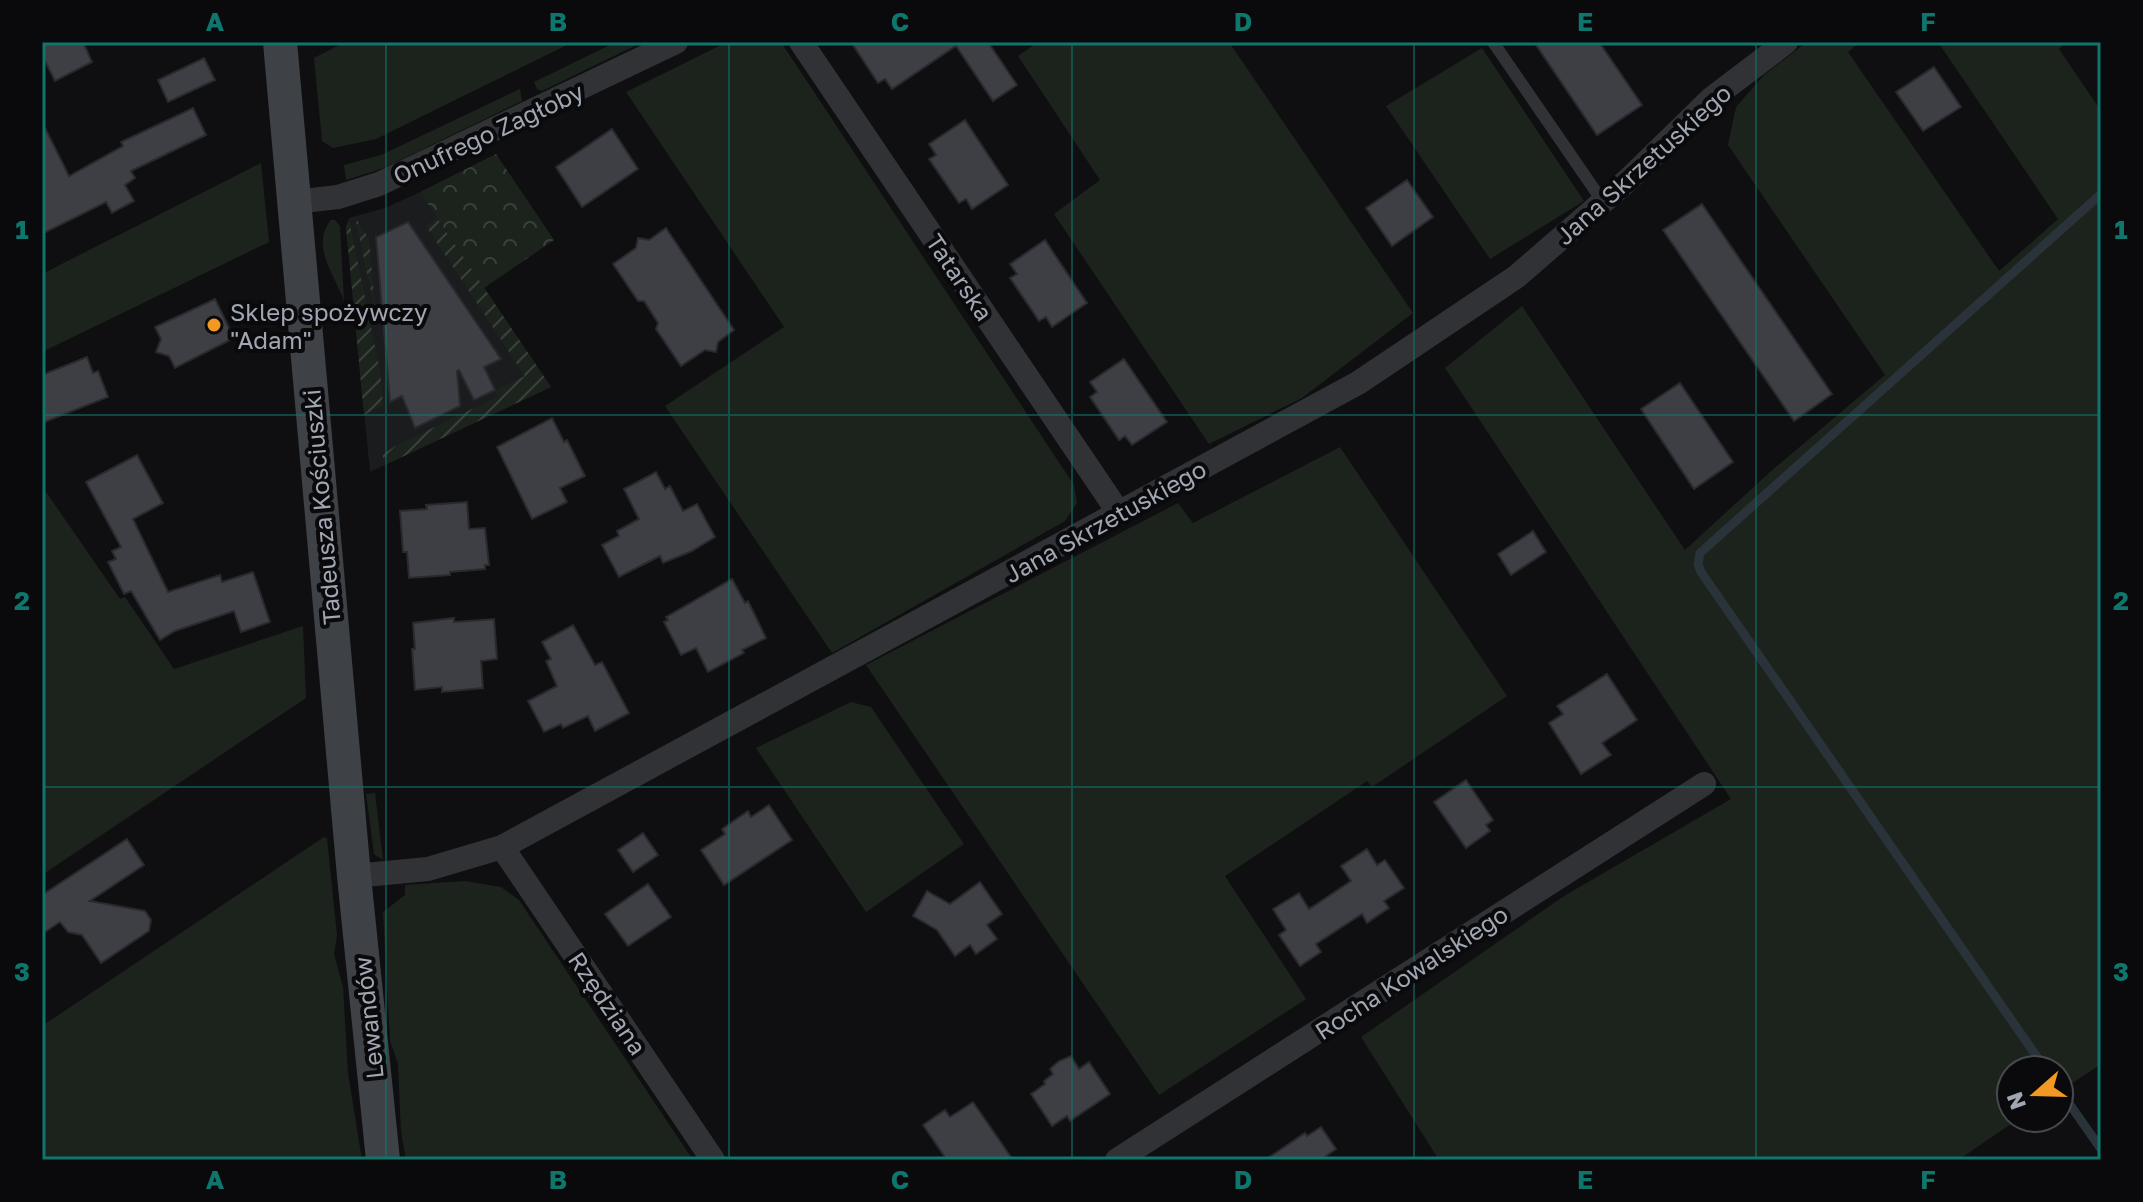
<svg xmlns="http://www.w3.org/2000/svg" width="2143" height="1202" font-family="'Golos Text',sans-serif">
<style>
.built{fill:#1b1c1e}
.grass{fill:#1c231c}
.park{fill:url(#park-crowns)}
.garden{fill:url(#garden-furrows)}
.lines{fill:none;stroke-linecap:round;stroke-linejoin:round}
.stream{stroke:#293339;stroke-width:9}
.building{fill:#3e3f44;stroke:#292a2d;stroke-width:2}
.lane{stroke:#303236;stroke-width:12}
.street{stroke:#303236;stroke-width:24}
.secondary{stroke:#3e4146;stroke-width:34}
.grid{fill:none;stroke:#0f766e;stroke-width:2;stroke-opacity:0.55}
.poi-dot{fill:#f49824;stroke:#0a0a0c;stroke-width:3}
.labels{text-anchor:middle;dominant-baseline:central;stroke-width:8;stroke-linejoin:round;paint-order:stroke}
.street-label{font-size:24px;fill:#a0a7b2;stroke:#0a0a0c}
.poi-label{font-size:24px;fill:#a0a7b2;stroke:#0a0a0c;text-anchor:start}
.neatline{fill:none;stroke:#0f766e;stroke-width:3}
.grid-label{font-size:26px;text-anchor:middle;font-weight:bold;fill:#0f766e}
</style>
<defs>
<pattern id="park-crowns" width="20" height="18" patternUnits="userSpaceOnUse" patternTransform="scale(2)"><rect width="20" height="18" fill="#1c231c"/><path d="M2 6a3 3 0 1 1 6 0M12 15a3 3 0 1 1 6 0" fill="none" stroke="#3a403b"/></pattern>
<pattern id="garden-furrows" width="10" height="10" patternUnits="userSpaceOnUse" patternTransform="scale(2)"><rect width="10" height="10" fill="#1c231c"/><path d="M-1 1l2-2M0 10L10 0M9 11l2-2" fill="none" stroke="#3a403b"/></pattern>
</defs>
<rect width="100%" height="100%" fill="#0f0f11"/>
<path class="built" d="M420 192 551 387 370 472 346 227 349 218 385 208Z"/>
<g class="grass">
<path d="M345 42H573L376 139 333 148 322 141 314 58Z"/>
<path d="M616 42H643L542 91 537 89 534 82Z"/>
<path d="M727 42H781L1074 485 1077 503 1065 521 832 653 665 406 784 327 626 92Z"/>
<path d="M1038 42H1229L1413 313 1302 398 1209 444 1054 214 1100 180 1018 56Z"/>
<path d="M1807 42H1860L1848 52 1999 271 2058 219 1938 42H2066L2059 49 2101 111V1064L2059 1092V1070H2011V1118H2020L1958 1160H1439L1361 1037 1564 896 1731 799 1445 368 1522 306 1685 550 1770 472 1885 375 1728 145 1736 107 1764 75Z"/>
<path d="M1482 48 1584 201 1490 259 1386 106Z"/>
<path d="M520 89 522 101 384 168 346 180 344 165 381 155Z"/>
<path d="M261 163 269 242 42 352V274Z"/>
<path d="M331 220H335L340 226 344 301C335 275 310 246 331 220Z"/>
<path d="M1340 447 1507 696 1372 787 1367 781 1225 876 1306 999 1159 1095 866 665 1178 503 1193 523Z"/>
<path d="M44 489 120 599 125 597 174 669 303 626 306 698 42 875Z"/>
<path d="M851 702 871 707 964 844 866 912 756 748Z"/>
<path d="M375 793 383 860 374 854 366 794Z"/>
<path d="M324 837 327 838 337 935 334 954 343 987 348 1073 362 1160H42V1026Z"/>
<path d="M465 881 501 887 519 900 693 1160H406L401 1132 398 1064 390 1041 383 912 405 895V885Z"/>
</g>
<path class="park" d="M496 154 554 240 484 288 420 192Z"/>
<g class="garden">
<path d="M355 217 369 239 376 315Z"/>
<path d="M437 218 551 387 387 464 382 455 395 446 497 397 495 390 525 376 426 226Z"/>
<path d="M349 220 380 371 383 405 364 415 346 227Z"/>
</g>
<g class="lines">
<g class="stream">
<path d="M2046 1070 1701 572 1698 564 1700 553 2101 194"/>
<path d="M2059 1089 2101 1149"/>
</g>
</g>
<g class="building">
<path d="M42 42H83L92 62 55 81 42 55Z"/>
<path d="M851 42H988L1017 85 993 101 956 46 892 89 885 79 878 83Z"/>
<path d="M1534 42H1599L1642 105 1597 135Z"/>
<path d="M204 58 215 80 168 102 158 80Z"/>
<path d="M1934 67 1961 107 1923 131 1896 92Z"/>
<path d="M193 108 206 135 131 171 135 178 125 185 134 201 112 213 106 202 42 234V122L69 176 123 146 121 142Z"/>
<path d="M965 120 1008 185 972 209 966 199 959 203 929 159 936 155 929 144Z"/>
<path d="M612 129 638 169 582 207 556 167Z"/>
<path d="M1407 180 1433 217 1392 246 1366 208Z"/>
<path d="M1702 204 1832 394 1794 421 1663 230Z"/>
<path d="M408 222 501 359 484 367 495 390 474 400 459 370 457 371 460 406 415 428 402 396 390 402 376 237Z"/>
<path d="M666 228 734 330 718 342 716 352 705 350 681 366 656 329 658 323 644 301H638L613 264 636 248 638 238 649 240Z"/>
<path d="M1045 240 1087 303 1052 327 1046 317 1039 321 1010 278 1017 274 1010 264Z"/>
<path d="M215 299 234 338 175 368 169 356 156 352 161 339 155 327Z"/>
<path d="M87 357 93 373 98 371 108 397 42 423V375Z"/>
<path d="M1124 359 1167 422 1132 445 1125 436 1119 440 1090 397 1097 392 1090 382Z"/>
<path d="M1680 383 1733 462 1694 489 1641 409Z"/>
<path d="M552 418 564 442 567 440 585 476 560 488 567 502 532 519 497 447Z"/>
<path d="M137 455 163 503 133 519 168 592 220 575 222 582 253 572 270 622 241 632 234 611 175 631 160 640 131 591 124 594 108 562 116 559 112 551 121 547 86 482Z"/>
<path d="M656 472 665 489 670 486 683 511 697 504 715 537 692 551 663 563 660 556 619 577 602 545 619 536 617 531 639 519 624 489Z"/>
<path d="M467 502 469 529 485 528 489 565H485V569L450 572V575L409 578 407 552H403L400 511 427 509 426 505Z"/>
<path d="M1533 531 1546 552 1511 575 1498 554Z"/>
<path d="M732 579 745 603 748 601 766 638 742 650 744 653 708 672 696 648 681 655 664 622 668 620 666 617Z"/>
<path d="M454 618V622L494 619 497 659 481 661 483 688 442 692V687L415 690 412 649H415L413 623Z"/>
<path d="M573 625 595 665 602 662 629 713 595 731 588 716 563 728 561 724 544 732 528 701 557 686 546 661 551 659 542 642Z"/>
<path d="M1607 674 1637 720 1602 743 1611 755 1581 774 1549 723 1563 714 1557 706Z"/>
<path d="M1466 780 1493 820 1486 825 1490 831 1466 848 1434 802Z"/>
<path d="M769 805 792 840 724 885 701 850 725 834 722 829 748 811 751 817Z"/>
<path d="M643 833 658 855 633 872 618 850Z"/>
<path d="M127 839 144 865 90 901 145 911 151 920 149 931 101 963 82 935 68 932 60 922 42 934V893H45Z"/>
<path d="M1367 849 1377 865 1385 860 1404 888 1384 901 1389 908 1367 923 1362 914 1316 944 1321 952 1300 966 1279 935 1286 930 1273 909 1299 893 1309 909 1351 881 1341 866Z"/>
<path d="M980 882 1002 914 987 925 997 939 976 954 970 945 955 956 937 930 913 916 927 891 950 904Z"/>
<path d="M648 884 671 917 628 946 605 914Z"/>
<path d="M1071 1056 1079 1069 1089 1062 1110 1094 1070 1121 1067 1116 1052 1126 1031 1094 1045 1084 1044 1081 1053 1074 1050 1069 1059 1061Z"/>
<path d="M973 1102 1013 1160H947L923 1125 945 1110 950 1117Z"/>
<path d="M1321 1127 1336 1149 1323 1158 1324 1160H1265L1305 1133 1307 1136Z"/>
</g>
<g class="lines">
<path class="lane" d="M1493 42 1603 202"/>
<g class="street">
<path d="M801 42 1119 513"/>
<path d="M294 202 338 197 379 184 676 42"/>
<path d="M502 847 713 1160"/>
<path d="M354 876 428 869 502 847 1358 383 1516 277 1628 180 1711 99 1786 42"/>
<path d="M1117 1160 1704 784"/>
</g>
<path class="secondary" d="M280 42 354 876 383 1160"/>
</g>
<path class="grid" d="M386 42V1160M729 42V1160M1072 42V1160M1414 42V1160M1756 42V1160M42 415H2101M42 787H2101"/>
<circle class="poi-dot" cx="214" cy="325" r="8"/>
<g class="labels">
<g class="street-label">
<text transform="translate(488 133) rotate(-25)">Onufrego Zagłoby</text>
<text transform="translate(1643 164) rotate(-42)">Jana Skrzetuskiego</text>
<text transform="translate(960 277) rotate(56)">Tatarska</text>
<text transform="translate(321 507) rotate(-95)">Tadeusza Kościuszki</text>
<text transform="translate(1105 521) rotate(-29)">Jana Skrzetuskiego</text>
<text transform="translate(1411 972) rotate(-33)">Rocha Kowalskiego</text>
<text transform="translate(608 1003) rotate(56)">Rzędziana</text>
<text transform="translate(368 1018) rotate(-96)">Lewandów</text>
</g>
<g class="poi-label">
<text x="230" y="311">Sklep spożywczy<tspan x="230" dy="28">"Adam"</tspan></text>
</g>
</g>
<rect width="2143" height="1202" fill="none" stroke="#0a0a0c" stroke-width="88"/>
<g transform="translate(2035 1094) rotate(250)"><circle r="38" fill="#0a0a0c" stroke="#46494e" stroke-width="2"/>
<path d="M0-6L14 30L0 20L-14 30Z" fill="#f49824"/>
<text y="-12" font-size="22" font-weight="bold" text-anchor="middle" fill="#a0a7b2">N</text>
</g>
<rect x="44" y="44" width="2055" height="1114" class="neatline"/>
<g class="grid-label">
<text x="215" y="31">A</text>
<text x="558" y="31">B</text>
<text x="900" y="31">C</text>
<text x="1243" y="31">D</text>
<text x="1585" y="31">E</text>
<text x="1928" y="31">F</text>
<text x="22" y="239">1</text>
<text x="2121" y="239">1</text>
<text x="22" y="610">2</text>
<text x="2121" y="610">2</text>
<text x="22" y="981">3</text>
<text x="2121" y="981">3</text>
<text x="215" y="1189">A</text>
<text x="558" y="1189">B</text>
<text x="900" y="1189">C</text>
<text x="1243" y="1189">D</text>
<text x="1585" y="1189">E</text>
<text x="1928" y="1189">F</text>
</g>
</svg>
